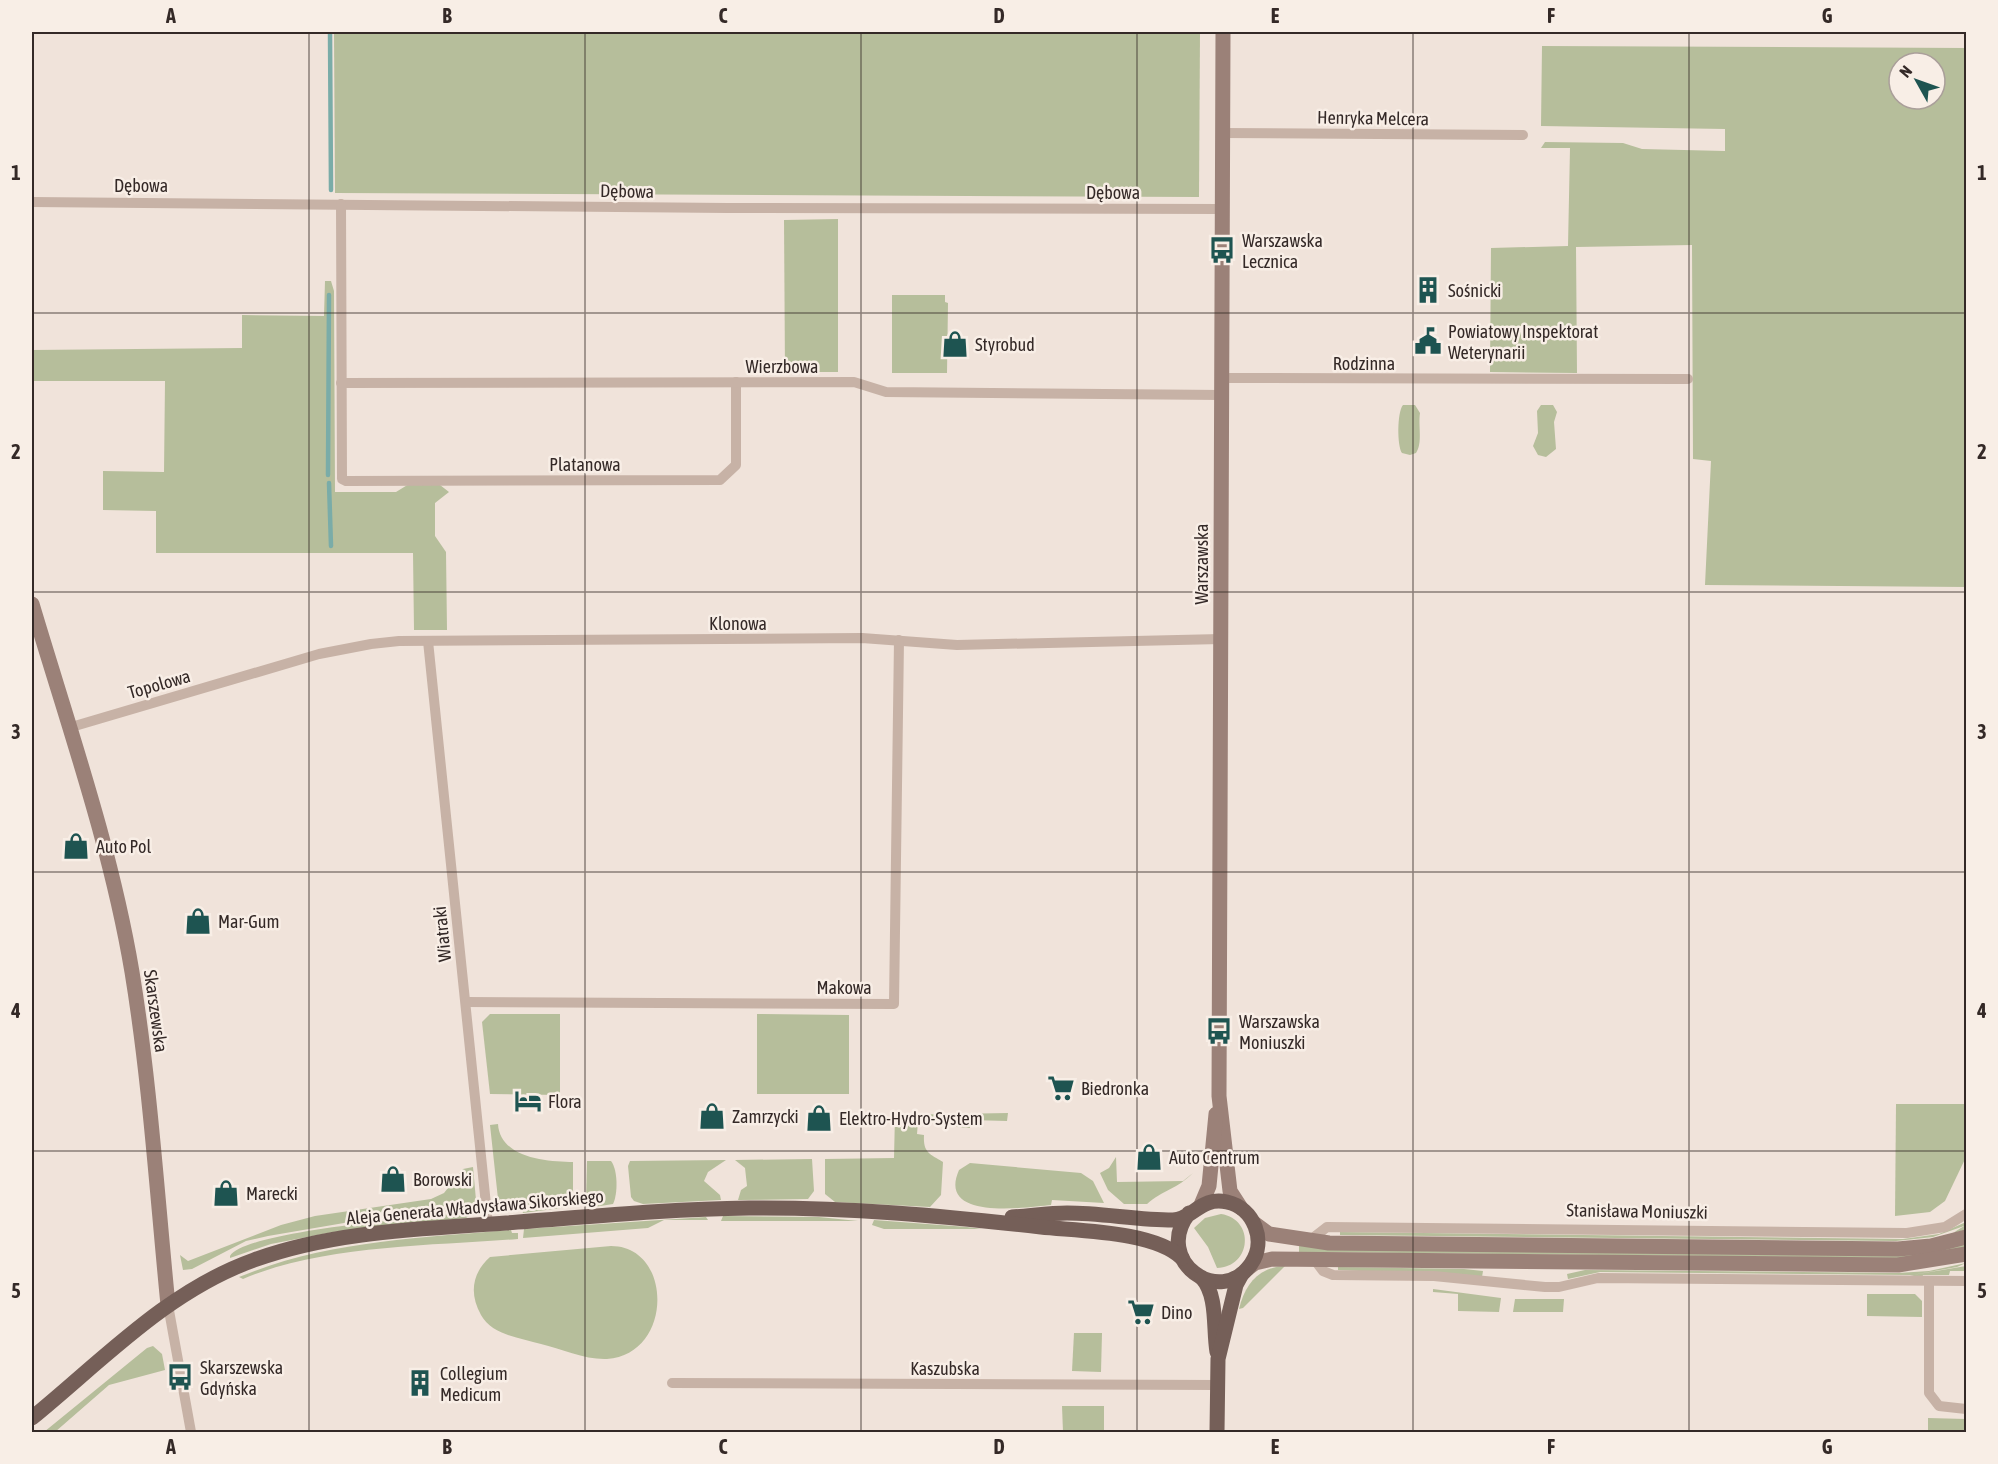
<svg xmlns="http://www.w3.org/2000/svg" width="1998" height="1464" font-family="'Asap Condensed',sans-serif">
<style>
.green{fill:#b6be9b;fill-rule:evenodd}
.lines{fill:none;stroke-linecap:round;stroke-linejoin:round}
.stream{stroke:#7aaca8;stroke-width:4.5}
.street{stroke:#c7b2a6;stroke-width:10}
.secondary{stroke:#9b8178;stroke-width:15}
.primary{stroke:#755f58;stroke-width:15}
.grid{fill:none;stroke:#342927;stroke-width:1.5;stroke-opacity:0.55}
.labels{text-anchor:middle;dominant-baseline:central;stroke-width:5;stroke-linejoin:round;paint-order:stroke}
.street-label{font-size:18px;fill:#342927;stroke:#f8eee6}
.poi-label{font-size:18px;fill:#342927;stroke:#f8eee6;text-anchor:start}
.neatline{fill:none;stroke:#342927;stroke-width:2}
.grid-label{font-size:20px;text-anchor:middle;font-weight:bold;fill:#342927}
</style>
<rect width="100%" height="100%" fill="#f0e3da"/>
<g class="green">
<path d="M334 32H1200L1199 197 335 193Z"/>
<path d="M1542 46 1966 48V587L1705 585 1711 461 1693 459 1692 245 1576 247 1577 373 1490 372 1491 248 1568 246 1570 148H1541L1545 142 1623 143 1642 149 1725 151V129L1541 126ZM1899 63H1935V99H1899Z"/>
<path d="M838 219V372H785L784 220Z"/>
<path d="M325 281H331L334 291 335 492H396L409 484 440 485 449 492 435 503V536L446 552 447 630H414L413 553H156V511L103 510V471L164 472 165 381H32V350L242 348V315L324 316Z"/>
<path d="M892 295H945V302L948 303 947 373H892Z"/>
<path d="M1403 405H1415L1420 413C1418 426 1423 443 1416 453L1410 455 1402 453C1397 446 1397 412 1403 405Z"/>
<path d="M1541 405H1553L1557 412 1554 422 1556 449 1546 457 1538 455 1533 446 1538 433 1537 411Z"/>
<path d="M490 1014H560V1095L490 1094 482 1022Z"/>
<path d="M757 1014 849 1015V1094H757Z"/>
<path d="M1896 1104H1966V1157L1945 1201 1930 1212 1895 1216Z"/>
<path d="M1008 1113 1007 1121 970 1120V1128L957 1127 952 1120 943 1117 929 1123 918 1122 917 1134 924 1135C923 1153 930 1154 943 1162L941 1195 930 1207 835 1202 825 1194V1159L894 1158 895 1115Z"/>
<path d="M498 1124C500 1158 547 1162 573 1162V1198L569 1207 523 1213 522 1210 506 1211 499 1208 490 1125Z"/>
<path d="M1116 1157 1117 1182 1183 1181 1193 1173C1177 1189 1163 1190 1147 1204H1124L1108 1190 1100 1173 1109 1168Z"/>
<path d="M812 1159 814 1191 808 1199 738 1200 741 1190 747 1186 745 1168 735 1160Z"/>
<path d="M726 1160 708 1172 704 1181 720 1195 721 1200 643 1204 634 1201 631 1197 628 1166 630 1161Z"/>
<path d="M587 1161H611C618 1170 618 1194 613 1204L594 1207 586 1201Z"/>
<path d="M970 1163 1081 1173 1093 1181 1104 1203 1052 1200 1051 1205C1028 1207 936 1222 959 1170Z"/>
<path d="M473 1167 476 1200 469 1209 344 1223 268 1236 246 1241 192 1269 183 1270 180 1255 188 1261 281 1225 315 1216 431 1199 444 1193 463 1169Z"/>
<path d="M475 1212 466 1218 333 1232 271 1244 230 1258V1256C245 1230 438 1216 475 1212Z"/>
<path d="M1221 1214C1255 1219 1252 1267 1217 1268L1208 1247 1194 1228 1205 1218Z"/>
<path d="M723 1216 819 1217 858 1221H721Z"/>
<path d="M706 1217 708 1220H664L648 1228 523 1238 524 1229Z"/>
<path d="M874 1220 967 1227 982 1229H884L872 1225Z"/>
<path d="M1966 1222 1965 1230 1953 1233 1964 1226 1933 1237 1896 1241 1340 1235V1232L1903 1239 1939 1234Z"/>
<path d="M511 1230 512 1233H518V1239C432 1246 323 1245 243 1279L239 1277C326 1241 419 1238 511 1230Z"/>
<path d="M1966 1244V1247L1898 1258 1299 1252V1246Z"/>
<path d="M611 1246C673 1246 674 1354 607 1359 586 1360 561 1349 541 1344 520 1338 492 1335 481 1315 469 1294 472 1273 490 1257Z"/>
<path d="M1966 1263 1957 1267 1912 1275 1966 1266V1271H1950L1949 1275H1923L1922 1278 1910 1275 1600 1272 1568 1279 1567 1274 1585 1270 1898 1273 1929 1271Z"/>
<path d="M1285 1266 1243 1308 1239 1309C1245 1284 1259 1267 1285 1266Z"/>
<path d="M1338 1267 1464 1269 1483 1271 1482 1277 1338 1270Z"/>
<path d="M1433 1289 1501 1298 1499 1312 1458 1311V1294L1433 1292Z"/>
<path d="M1867 1294H1915L1922 1301V1317L1867 1316Z"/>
<path d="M1515 1299H1564L1563 1312H1513Z"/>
<path d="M1074 1333H1102L1101 1372 1072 1371Z"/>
<path d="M153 1346 162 1354 165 1370 109 1385 55 1432H44L147 1348Z"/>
<path d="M1062 1406H1104V1432H1063Z"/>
<path d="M1928 1418 1966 1419V1432H1928Z"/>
</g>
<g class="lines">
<g class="stream">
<path d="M330 32 331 190"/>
<path d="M328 475 329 295"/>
<path d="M329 483 331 546"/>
</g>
<g class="street">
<path d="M1222 133 1523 135"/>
<path d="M32 202 727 208 1222 209"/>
<path d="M341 204 342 479 346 481 720 480 736 465V382"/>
<path d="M1222 378 1688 379"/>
<path d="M341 383 854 382 886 392 1222 395"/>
<path d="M428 641 488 1224"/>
<path d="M68 728 319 654 371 644 399 641 862 638 957 645 1221 639"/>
<path d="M466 1002 894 1004 899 640"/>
<path d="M1309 1241 1327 1227 1907 1233 1945 1227 1966 1214"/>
<path d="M1314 1259 1323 1271 1333 1275 1434 1276 1545 1287H1559L1598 1278 1966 1281"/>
<path d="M1929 1281V1393L1939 1406 1966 1409"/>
<path d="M168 1305 191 1432"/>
<path d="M672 1383 1218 1385"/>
</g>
<g class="secondary">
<path d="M1223 32 1219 1096 1230 1191 1241 1208"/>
<path d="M32 604C68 725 111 847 132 972 150 1082 157 1194 168 1305"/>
<path d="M1201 1205 1209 1186 1216 1114"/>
<path d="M1254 1223 1269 1234 1329 1243 1898 1249 1931 1246 1966 1237"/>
<path d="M1247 1269 1255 1263 1272 1259 1898 1265 1966 1254"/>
</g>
<g class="primary">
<path d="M1012 1217C1030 1216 1049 1213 1067 1213 1102 1213 1137 1220 1173 1220 1193 1219 1201 1196 1227 1202 1254 1208 1267 1241 1251 1264 1220 1309 1152 1260 1189 1213"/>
<path d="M1202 1278C1218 1296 1213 1329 1217 1352"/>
<path d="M32 1418C102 1361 167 1291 254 1260 334 1231 422 1229 506 1223 587 1217 668 1209 749 1208 847 1207 944 1216 1041 1227 1079 1231 1154 1231 1182 1258"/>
<path d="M1217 1432 1218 1359 1236 1285 1242 1274"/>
</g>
</g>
<path class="grid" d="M309 32V1432M585 32V1432M861 32V1432M1137 32V1432M1413 32V1432M1689 32V1432M32 313H1966M32 592H1966M32 872H1966M32 1151H1966"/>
<defs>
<symbol id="bus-bare" viewBox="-9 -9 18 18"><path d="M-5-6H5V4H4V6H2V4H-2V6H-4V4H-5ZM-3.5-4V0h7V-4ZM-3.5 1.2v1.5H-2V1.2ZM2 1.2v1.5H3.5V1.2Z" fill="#1e5451" stroke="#f8eee6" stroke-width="2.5" paint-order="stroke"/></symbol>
<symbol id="building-bare" viewBox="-9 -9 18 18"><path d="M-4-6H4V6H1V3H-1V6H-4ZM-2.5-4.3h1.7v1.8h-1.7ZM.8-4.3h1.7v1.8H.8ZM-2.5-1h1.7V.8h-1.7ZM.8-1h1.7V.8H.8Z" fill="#1e5451" stroke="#f8eee6" stroke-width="2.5" paint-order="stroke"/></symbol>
<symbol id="civic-bare" viewBox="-9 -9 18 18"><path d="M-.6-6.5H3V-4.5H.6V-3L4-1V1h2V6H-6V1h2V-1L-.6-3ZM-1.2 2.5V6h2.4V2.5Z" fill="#1e5451" stroke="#f8eee6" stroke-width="2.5" paint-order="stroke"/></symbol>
<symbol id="shop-bare" viewBox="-9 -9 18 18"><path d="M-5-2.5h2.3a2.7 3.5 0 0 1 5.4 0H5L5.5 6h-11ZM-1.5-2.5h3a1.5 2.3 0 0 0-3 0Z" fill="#1e5451" stroke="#f8eee6" stroke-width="2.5" paint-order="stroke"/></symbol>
<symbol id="supermarket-bare" viewBox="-9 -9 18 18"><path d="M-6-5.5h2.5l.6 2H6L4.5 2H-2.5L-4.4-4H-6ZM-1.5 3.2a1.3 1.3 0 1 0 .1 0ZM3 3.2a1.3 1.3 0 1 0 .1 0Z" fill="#1e5451" stroke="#f8eee6" stroke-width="2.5" paint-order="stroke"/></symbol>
<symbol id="hotel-bare" viewBox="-9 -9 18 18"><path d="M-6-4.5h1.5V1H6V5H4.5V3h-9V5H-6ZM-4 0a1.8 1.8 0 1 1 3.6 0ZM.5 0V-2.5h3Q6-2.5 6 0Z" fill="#1e5451" stroke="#f8eee6" stroke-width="2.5" paint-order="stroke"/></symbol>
</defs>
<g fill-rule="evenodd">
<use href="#bus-bare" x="1203" y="231" width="38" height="38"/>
<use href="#building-bare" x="1409" y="271" width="38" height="38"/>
<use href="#civic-bare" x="1409" y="322" width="38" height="38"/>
<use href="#shop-bare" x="936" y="325" width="38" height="38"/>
<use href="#shop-bare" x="57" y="827" width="38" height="38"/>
<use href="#shop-bare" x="179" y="902" width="38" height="38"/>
<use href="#bus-bare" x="1200" y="1012" width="38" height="38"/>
<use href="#supermarket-bare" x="1042" y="1069" width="38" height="38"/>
<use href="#hotel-bare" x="509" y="1082" width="38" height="38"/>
<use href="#shop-bare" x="693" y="1097" width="38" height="38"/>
<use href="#shop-bare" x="800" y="1099" width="38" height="38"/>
<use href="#shop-bare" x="1130" y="1138" width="38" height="38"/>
<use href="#shop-bare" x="374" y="1160" width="38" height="38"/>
<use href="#shop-bare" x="207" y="1174" width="38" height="38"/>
<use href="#supermarket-bare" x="1122" y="1293" width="38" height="38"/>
<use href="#bus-bare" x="161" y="1358" width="38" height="38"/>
<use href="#building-bare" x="401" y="1364" width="38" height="38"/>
</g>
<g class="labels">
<g class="street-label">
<text transform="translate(1373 118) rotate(1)">Henryka Melcera</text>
<text x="141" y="185">Dębowa</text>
<text transform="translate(627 191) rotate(1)">Dębowa</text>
<text x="1113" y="192">Dębowa</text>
<text x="1364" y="363">Rodzinna</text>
<text x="782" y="366">Wierzbowa</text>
<text x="585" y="464">Platanowa</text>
<text transform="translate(1201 564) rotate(-90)">Warszawska</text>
<text x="738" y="623">Klonowa</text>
<text transform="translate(159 684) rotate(-16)">Topolowa</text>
<text transform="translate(442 934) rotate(-96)">Wiatraki</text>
<text x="844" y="987">Makowa</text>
<text transform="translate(156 1011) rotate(82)">Skarszewska</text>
<text transform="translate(475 1207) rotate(-5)">Aleja Generała Władysława Sikorskiego</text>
<text transform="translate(1637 1211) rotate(1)">Stanisława Moniuszki</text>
<text x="945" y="1368">Kaszubska</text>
</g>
<g class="poi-label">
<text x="1242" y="240">Warszawska<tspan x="1242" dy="21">Lecznica</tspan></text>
<text x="1448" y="290">Sośnicki</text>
<text x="1448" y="331">Powiatowy Inspektorat<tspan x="1448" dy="21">Weterynarii</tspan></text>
<text x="975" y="344">Styrobud</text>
<text x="96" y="846">Auto Pol</text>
<text x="218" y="921">Mar-Gum</text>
<text x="1239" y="1021">Warszawska<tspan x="1239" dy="21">Moniuszki</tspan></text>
<text x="1081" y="1088">Biedronka</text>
<text x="548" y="1101">Flora</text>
<text x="732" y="1116">Zamrzycki</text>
<text x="839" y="1118">Elektro-Hydro-System</text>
<text x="1169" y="1157">Auto Centrum</text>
<text x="413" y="1179">Borowski</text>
<text x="246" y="1193">Marecki</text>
<text x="1161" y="1312">Dino</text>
<text x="200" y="1367">Skarszewska<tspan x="200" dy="21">Gdyńska</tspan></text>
<text x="440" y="1373">Collegium<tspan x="440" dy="21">Medicum</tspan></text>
</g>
</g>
<rect width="1998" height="1464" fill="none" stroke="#f8eee6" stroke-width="66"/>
<g transform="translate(1917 81) rotate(310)"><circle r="28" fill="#f8eee6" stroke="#aa9f9a" stroke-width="1.5"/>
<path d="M0-4.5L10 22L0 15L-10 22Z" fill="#1e5451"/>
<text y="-9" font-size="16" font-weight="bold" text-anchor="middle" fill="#342927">N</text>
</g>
<rect x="33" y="33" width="1932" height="1398" class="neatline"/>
<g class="grid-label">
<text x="171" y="23">A</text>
<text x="447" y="23">B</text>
<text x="723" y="23">C</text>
<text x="999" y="23">D</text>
<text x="1275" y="23">E</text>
<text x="1551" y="23">F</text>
<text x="1827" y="23">G</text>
<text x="16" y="180">1</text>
<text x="1982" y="180">1</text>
<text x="16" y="459">2</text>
<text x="1982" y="459">2</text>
<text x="16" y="739">3</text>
<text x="1982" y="739">3</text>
<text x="16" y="1018">4</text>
<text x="1982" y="1018">4</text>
<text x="16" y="1298">5</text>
<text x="1982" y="1298">5</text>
<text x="171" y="1454">A</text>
<text x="447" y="1454">B</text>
<text x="723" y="1454">C</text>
<text x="999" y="1454">D</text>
<text x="1275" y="1454">E</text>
<text x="1551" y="1454">F</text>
<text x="1827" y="1454">G</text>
</g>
</svg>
